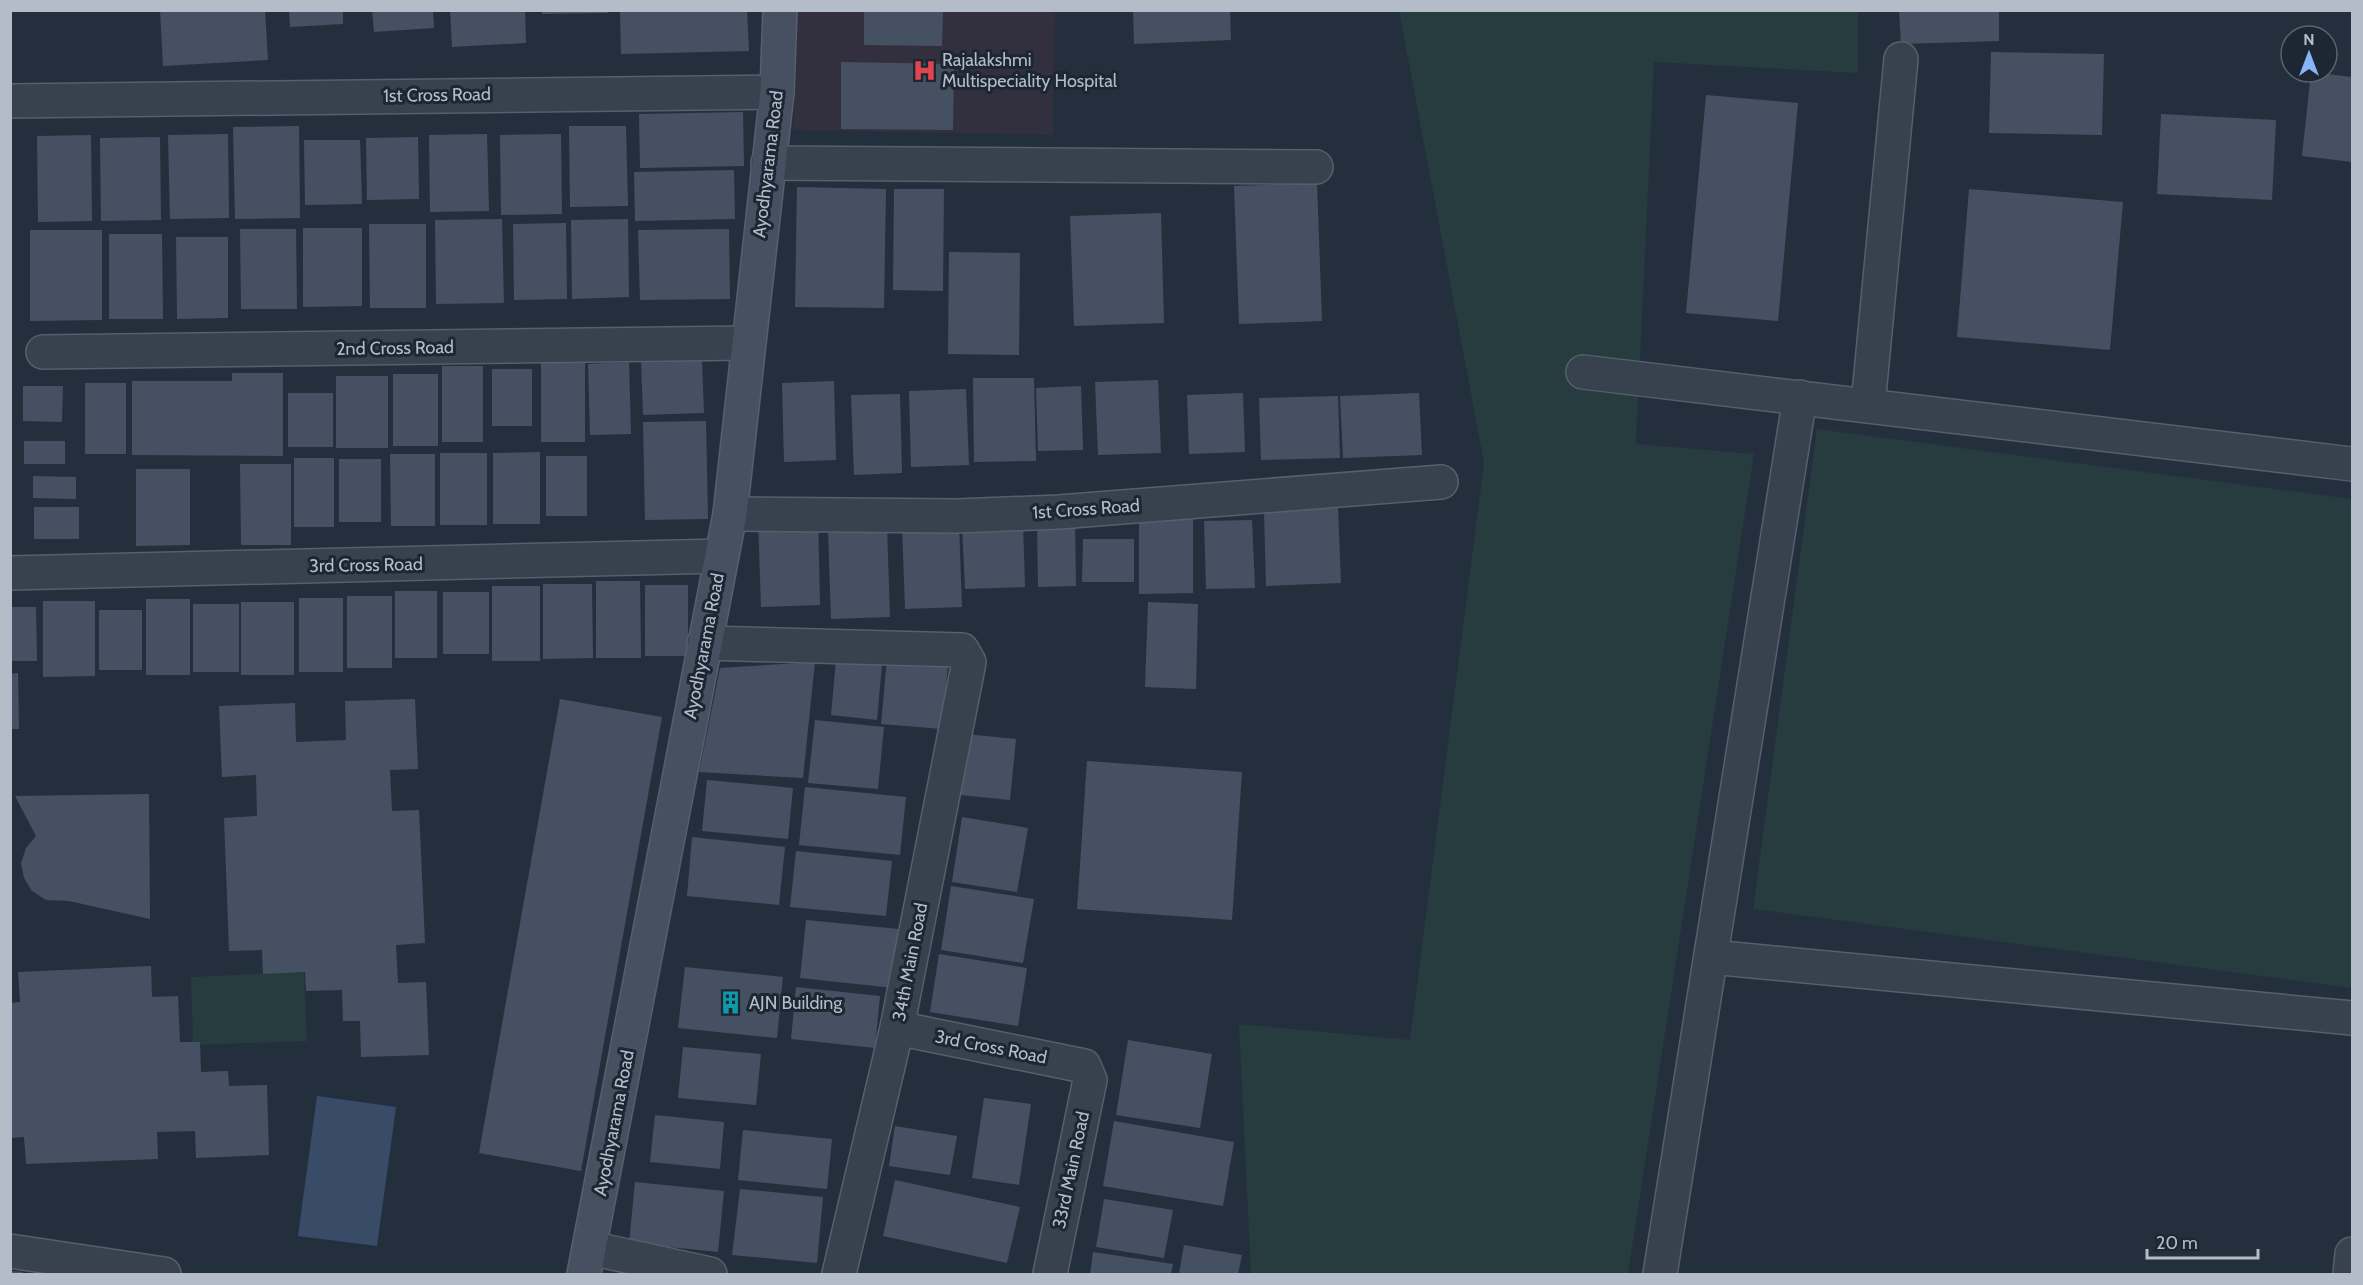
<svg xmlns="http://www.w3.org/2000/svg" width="2363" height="1285" font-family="Cabin,sans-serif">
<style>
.medical{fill:#32303f}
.green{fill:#263c3f}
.water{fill:#394c67}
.building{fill:#455162}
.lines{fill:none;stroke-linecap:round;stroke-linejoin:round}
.street-casing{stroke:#565f6c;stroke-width:36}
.secondary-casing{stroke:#565f6c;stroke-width:36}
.street{stroke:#38414e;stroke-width:33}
.secondary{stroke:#465061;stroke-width:33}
.labels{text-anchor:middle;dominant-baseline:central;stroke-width:6;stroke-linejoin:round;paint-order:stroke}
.poi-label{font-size:18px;fill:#b4bcc9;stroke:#1d2633;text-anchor:start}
.street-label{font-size:18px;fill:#b4bcc9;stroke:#1d2633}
</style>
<rect width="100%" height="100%" fill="#242f3e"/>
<path class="medical" d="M795 11H1055L1053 135 793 130Z"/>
<g class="green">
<path d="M1399 11H1858V73L1654 62 1636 444 1754 454 1628 1274H1251L1239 1024 1410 1040 1484 463Z"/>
<path d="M1817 429 2352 499V988L1753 909Z"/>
<path d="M304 972 307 1041 193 1045 191 977Z"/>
</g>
<path class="water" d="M317 1096 396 1107 377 1246 298 1236Z"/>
<g class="building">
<path d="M160 10H265L268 60 163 66Z"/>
<path d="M289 10H343V24L290 27Z"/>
<path d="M372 10H433L434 28 374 32Z"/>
<path d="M450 10H525L526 43 452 47Z"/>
<path d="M542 10H608V13L542 14Z"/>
<path d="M620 10H747L749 51 621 54Z"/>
<path d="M864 10H943L942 46 864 45Z"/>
<path d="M1133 10H1230L1231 40 1134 44Z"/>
<path d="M1899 10H1999V41L1901 44Z"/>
<path d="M1991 52 2104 54 2102 135 1989 133Z"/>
<path d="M841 62 954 64 953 130 841 129Z"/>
<path d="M2311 72 2352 77V162L2302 156Z"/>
<path d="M1706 95 1798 103 1778 321 1686 313Z"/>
<path d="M743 112 744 166 640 168 639 114Z"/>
<path d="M2161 114 2276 120 2272 200 2157 194Z"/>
<path d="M299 126 300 218 235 219 233 127Z"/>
<path d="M569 126H626L628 206 570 207Z"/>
<path d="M228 134 229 218 170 219 168 135Z"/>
<path d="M487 134 489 211 430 212 429 135Z"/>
<path d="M561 134 562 214 501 215 500 135Z"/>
<path d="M91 135 92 221 38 222 37 136Z"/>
<path d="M160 137 161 220 101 221 100 138Z"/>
<path d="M418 137 419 199 367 200 366 138Z"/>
<path d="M304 140H360L362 204 305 205Z"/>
<path d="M734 170 735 219 635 221 634 172Z"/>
<path d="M1317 183 1322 321 1239 324 1234 186Z"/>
<path d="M797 187 886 189 884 308 795 307Z"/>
<path d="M894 189H944L943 291 893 290Z"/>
<path d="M1969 189 2123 202 2110 350 1957 337Z"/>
<path d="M1161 213 1164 323 1074 326 1070 216Z"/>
<path d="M502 219 504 303 436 304 435 220Z"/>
<path d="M628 219 629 297 572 299 571 220Z"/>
<path d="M566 223 567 299 514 300 513 224Z"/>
<path d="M369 224H426V308H370Z"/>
<path d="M303 228H362V306L303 307Z"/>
<path d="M240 229H296L297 309H241Z"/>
<path d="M729 229 730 299 640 300 638 230Z"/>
<path d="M30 230H102V320L30 321Z"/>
<path d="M109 234H162L163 319H109Z"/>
<path d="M176 237H228V318L177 319Z"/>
<path d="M949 252 1020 253 1019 355 948 354Z"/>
<path d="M702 360 704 413 643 415 641 362Z"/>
<path d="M629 362 631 434 590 435 588 364Z"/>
<rect x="541" y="363" width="44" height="79"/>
<rect x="442" y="366" width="41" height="76"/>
<rect x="492" y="369" width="40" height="57"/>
<path d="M232 373H283V456L132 455V381H232Z"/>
<rect x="393" y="374" width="45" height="72"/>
<rect x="336" y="376" width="52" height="72"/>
<path d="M973 378H1034L1036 461 974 462Z"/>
<path d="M1158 380 1161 453 1098 455 1095 382Z"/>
<path d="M834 381 836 460 784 462 782 383Z"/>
<rect x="85" y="383" width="41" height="71"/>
<path d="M23 386H63L62 422 23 421Z"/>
<path d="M1081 386 1083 450 1038 451 1036 388Z"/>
<path d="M966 389 969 465 911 467 909 391Z"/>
<rect x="288" y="393" width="45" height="54"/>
<path d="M1243 393 1245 452 1189 454 1187 395Z"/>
<path d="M1419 393 1422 455 1343 458 1340 396Z"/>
<path d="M900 394 902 473 854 475 851 395Z"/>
<path d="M1338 396 1340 458 1261 460 1259 398Z"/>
<path d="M706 421 708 519 645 520 643 422Z"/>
<rect x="24" y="441" width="41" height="23"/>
<path d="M540 452V524H493V453Z"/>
<rect x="440" y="453" width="47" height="72"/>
<path d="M390 454H435V526H391Z"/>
<rect x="546" y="456" width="41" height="60"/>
<rect x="294" y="458" width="40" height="69"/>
<rect x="339" y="459" width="42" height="63"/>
<path d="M240 464H291V545H241Z"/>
<path d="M136 469H190V545L136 546Z"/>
<path d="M33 476 76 477V499L33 498Z"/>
<rect x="34" y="507" width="45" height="32"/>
<path d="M1338 508 1341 583 1266 586 1264 512Z"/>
<path d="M1193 515V593L1139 594V516Z"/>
<path d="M818 516 820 605 761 607 758 518Z"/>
<path d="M1252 520 1255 588 1206 589 1204 521Z"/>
<path d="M959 523 962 607 905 609 902 525Z"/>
<path d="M1023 523 1025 587 965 589 962 524Z"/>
<path d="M1075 525 1076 586 1038 587 1037 526Z"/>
<path d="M887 526 890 617 831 619 828 529Z"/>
<path d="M1083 539H1134V582H1082Z"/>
<path d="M596 581H640L641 658H596Z"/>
<path d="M543 584H592L593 658 543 659Z"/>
<rect x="645" y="585" width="43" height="71"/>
<rect x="492" y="586" width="48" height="75"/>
<rect x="395" y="591" width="42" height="67"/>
<rect x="443" y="592" width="46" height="62"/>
<rect x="347" y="596" width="45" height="72"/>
<rect x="299" y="598" width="44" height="74"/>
<rect x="146" y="599" width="44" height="76"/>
<path d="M43 601H95V676L43 677Z"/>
<rect x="241" y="602" width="53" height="73"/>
<path d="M1148 602 1198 604 1196 689 1145 687Z"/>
<rect x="193" y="604" width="46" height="68"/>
<path d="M10 607H36L37 661H10Z"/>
<rect x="99" y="610" width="43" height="60"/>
<path d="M836 659 882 664 877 720 831 715Z"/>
<path d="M887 659 948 666 942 729 881 724Z"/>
<path d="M815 662 803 778 699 772 720 668Z"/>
<path d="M18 673 19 729H10V674Z"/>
<path d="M415 699 418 769 390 770 392 811 419 810 425 943 396 945 398 983 426 982 429 1055 361 1057 360 1021H343L342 990 306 991 305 972 263 974 262 950 229 951 224 818 257 816 256 775 222 777 219 706 295 703 296 742 346 740 345 701Z"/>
<path d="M560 699 662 717 581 1171 479 1153Z"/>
<path d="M815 720 884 727 878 789 808 783Z"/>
<path d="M966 734 1016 739 1010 800 960 795Z"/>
<path d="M1087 761 1242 772 1232 920 1077 909Z"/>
<path d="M707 780 793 788 788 839 702 831Z"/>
<path d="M805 787 906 797 900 855 799 845Z"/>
<path d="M149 794 150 919 69 901 46 900 32 891 24 878 21 863 26 848 36 836 15 796Z"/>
<path d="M962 817 1028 828 1017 892 952 882Z"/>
<path d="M692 837 785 847 779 905 687 896Z"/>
<path d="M796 851 892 861 886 916 790 907Z"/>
<path d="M951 886 1034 899 1023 963 941 950Z"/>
<path d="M806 920 909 930 903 989 800 978Z"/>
<path d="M939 954 1027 968 1018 1026 930 1012Z"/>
<path d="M151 966 152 997 178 996 180 1042H200L201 1072 228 1071 229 1086 267 1085 269 1155 196 1158 195 1131 157 1132 158 1159 26 1164 24 1137 10 1138V1003L20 1002 18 972Z"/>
<path d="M685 967 783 977 777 1038 678 1028Z"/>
<path d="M796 987 880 996 875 1048 791 1039Z"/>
<path d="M1128 1040 1212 1054 1200 1128 1116 1115Z"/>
<path d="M683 1047 761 1054 756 1105 678 1098Z"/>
<path d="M984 1098 1031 1104 1019 1185 972 1178Z"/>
<path d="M655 1115 724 1122 720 1169 650 1162Z"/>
<path d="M1114 1121 1234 1142 1223 1206 1103 1186Z"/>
<path d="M895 1126 957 1136 950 1175 889 1166Z"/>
<path d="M743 1130 832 1139 827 1189 738 1180Z"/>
<path d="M895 1180 1020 1207 1007 1263 883 1236Z"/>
<path d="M635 1182 724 1191 718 1252 629 1243Z"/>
<path d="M740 1189 823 1197 817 1263 732 1255Z"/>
<path d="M1104 1199 1173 1210 1164 1258 1096 1247Z"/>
<path d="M1184 1245 1242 1255 1238 1274H1179Z"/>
<path d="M1093 1252 1173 1264 1171 1274H1090Z"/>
<path d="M10 1271 23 1272 22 1274H10Z"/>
</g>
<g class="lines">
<defs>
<g id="street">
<path d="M10 101 777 92"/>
<path d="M768 163 1316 167"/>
<path d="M43 352 747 343"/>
<path d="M1583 372 2352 464"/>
<path d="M1868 405 1901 59"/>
<path d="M730 514 957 516 1059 512 1441 482"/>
<path d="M10 573 721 556"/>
<path d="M704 643 962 650 969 662 897 1028 839 1274"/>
<path d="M1711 957 2352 1018"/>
<path d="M897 1028 1084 1066 1090 1080 1050 1274"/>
<path d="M590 1248 710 1274"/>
<path d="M10 1251 164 1274"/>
<path d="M1660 1274 1800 397"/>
<path d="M2350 1274 2352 1254"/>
</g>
<path id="secondary" d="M584 1274 730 514 777 92 780 10"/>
</defs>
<use href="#street" class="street-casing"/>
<use href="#secondary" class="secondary-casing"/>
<use href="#street" class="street"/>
<use href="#secondary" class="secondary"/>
</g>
<defs>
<symbol id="hospital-bare" viewBox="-9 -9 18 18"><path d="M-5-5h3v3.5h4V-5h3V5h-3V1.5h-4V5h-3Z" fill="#e0444e" stroke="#1d2633" stroke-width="2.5" paint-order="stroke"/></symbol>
<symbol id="building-bare" viewBox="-9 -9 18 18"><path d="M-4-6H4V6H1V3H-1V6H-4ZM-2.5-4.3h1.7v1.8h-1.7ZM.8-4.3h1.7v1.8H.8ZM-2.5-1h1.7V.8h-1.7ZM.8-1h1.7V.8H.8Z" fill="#0f9aa8" stroke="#1d2633" stroke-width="2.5" paint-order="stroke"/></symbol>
</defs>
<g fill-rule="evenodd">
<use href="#hospital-bare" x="908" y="54" width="33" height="33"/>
<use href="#building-bare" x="714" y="986" width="33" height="33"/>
</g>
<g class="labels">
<g class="poi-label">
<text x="942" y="60">Rajalakshmi<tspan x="942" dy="21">Multispeciality Hospital</tspan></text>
<text x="749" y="1003">AJN Building</text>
</g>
<g class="street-label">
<text transform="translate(437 95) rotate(-1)">1st Cross Road</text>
<text transform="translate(768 164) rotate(-83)">Ayodhyarama Road</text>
<text transform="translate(395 348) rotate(-1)">2nd Cross Road</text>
<text transform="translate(1086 509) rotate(-4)">1st Cross Road</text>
<text transform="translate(366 565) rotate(-1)">3rd Cross Road</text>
<text transform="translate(704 646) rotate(-79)">Ayodhyarama Road</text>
<text transform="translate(910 962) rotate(-79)">34th Main Road</text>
<text transform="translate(991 1047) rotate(11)">3rd Cross Road</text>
<text transform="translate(614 1123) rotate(-79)">Ayodhyarama Road</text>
<text transform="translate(1071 1170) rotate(-78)">33rd Main Road</text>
</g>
</g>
<rect width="2363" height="1285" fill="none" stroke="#b4bcc9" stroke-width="24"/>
<g transform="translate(2309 54)"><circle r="28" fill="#1d2633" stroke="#59626f" stroke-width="1.5"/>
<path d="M0-4.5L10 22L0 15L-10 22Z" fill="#8ab4f8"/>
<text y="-9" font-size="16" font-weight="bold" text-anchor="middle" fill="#b4bcc9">N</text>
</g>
<path d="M2147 1249v9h111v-9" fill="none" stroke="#b4bcc9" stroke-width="3"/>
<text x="2156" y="1249" font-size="18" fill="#b4bcc9" stroke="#1d2633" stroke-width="4.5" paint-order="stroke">20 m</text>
</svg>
